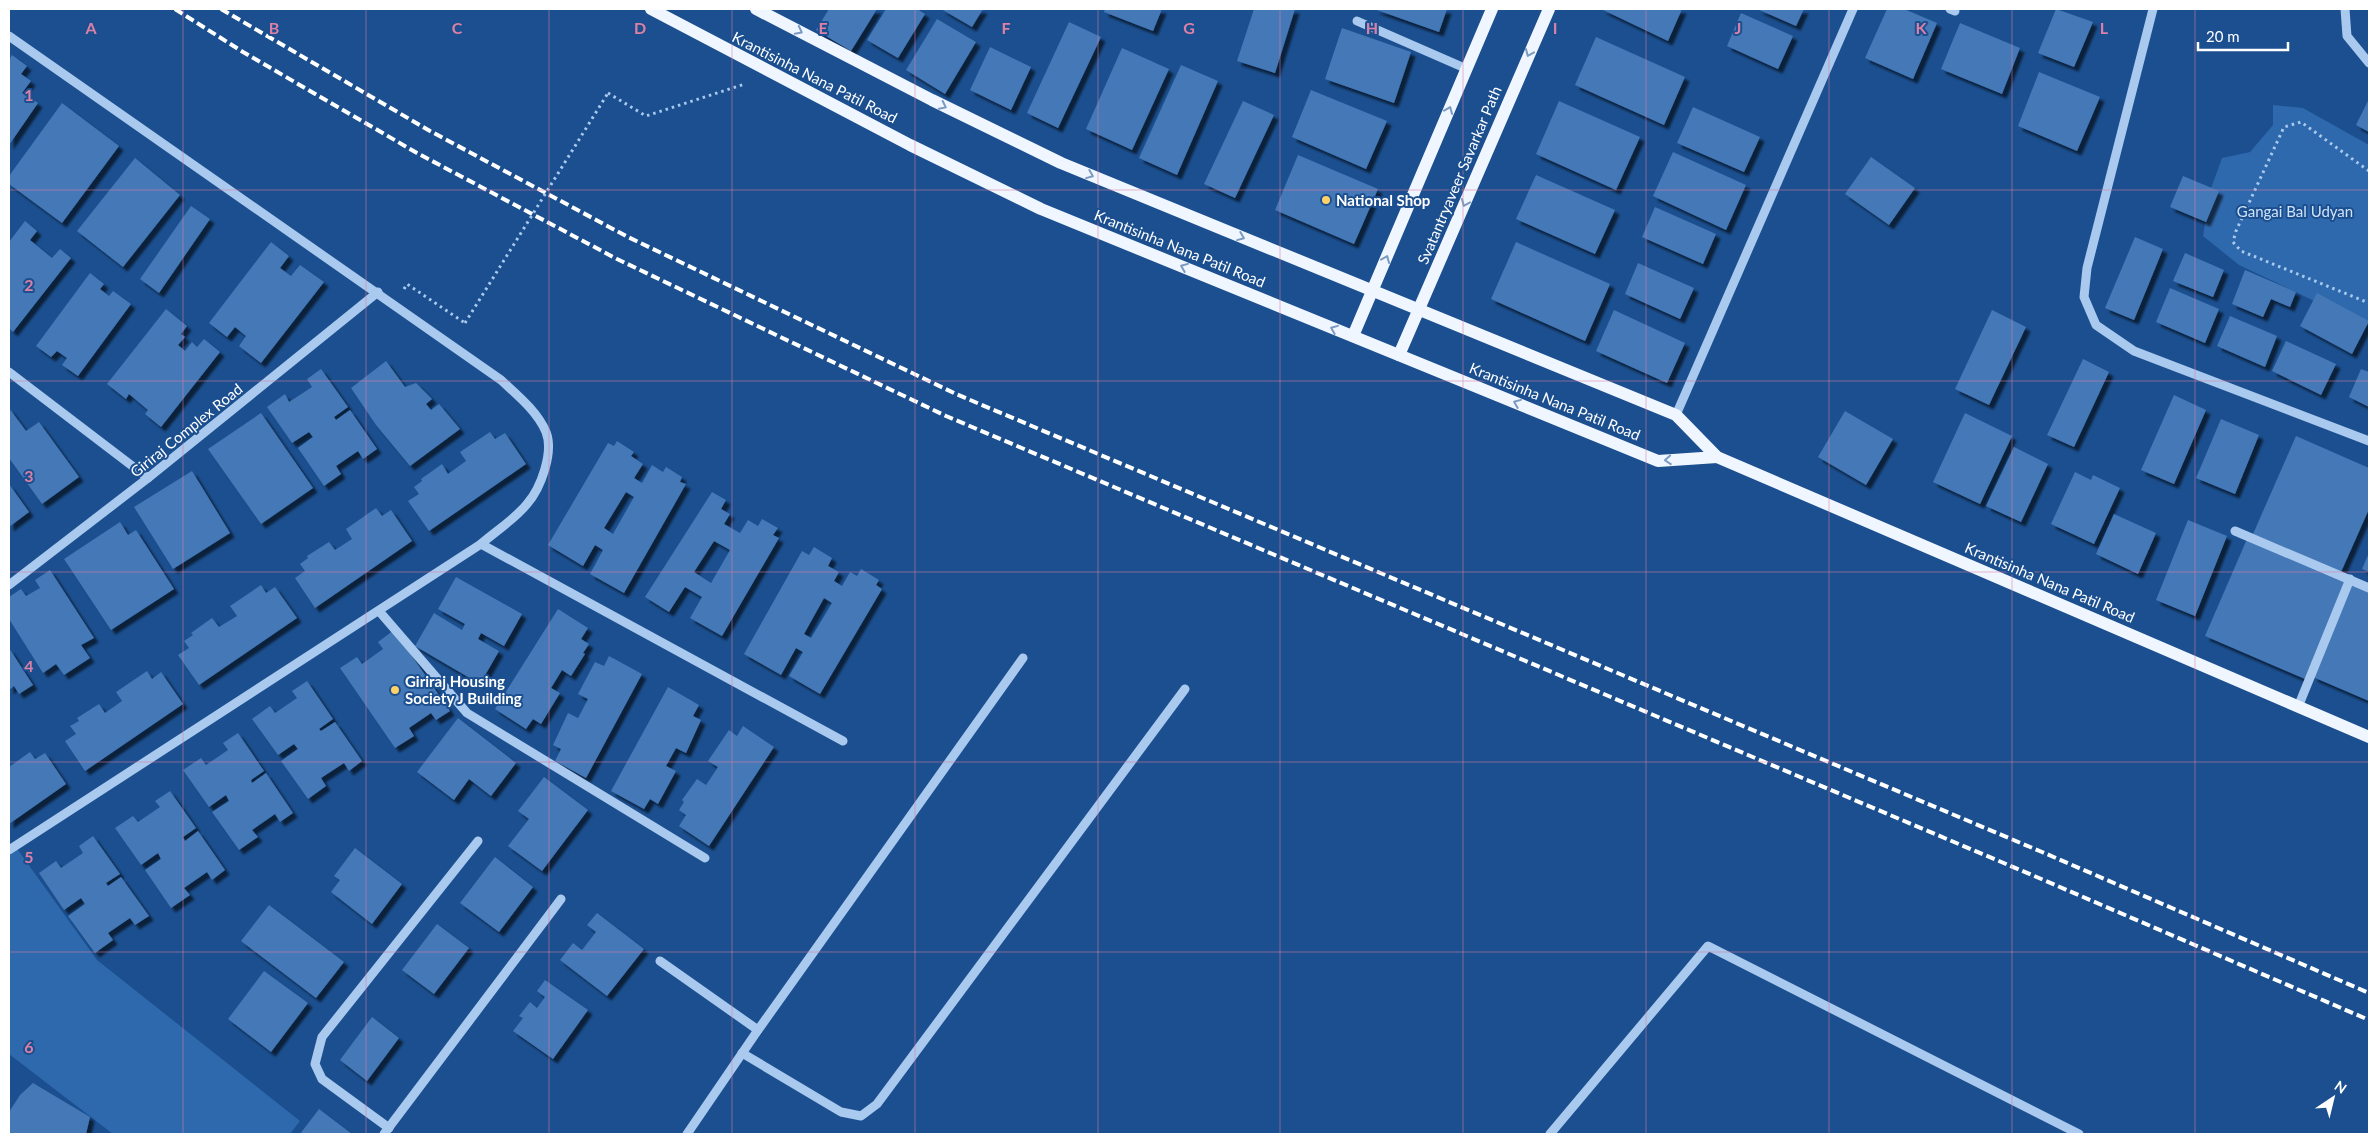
<svg xmlns="http://www.w3.org/2000/svg" width="2378" height="1143" font-family="Lato,sans-serif">
<style>
.green{fill:#2e69ad}
.building{fill:#4478b7;fill-rule:evenodd;filter:url(#shadow)}
.lines{fill:none;stroke-linecap:round;stroke-linejoin:round}
.path{stroke:#a9c9ee;stroke-width:3;stroke-dasharray:2.5 4;stroke-linecap:butt}
.minor{stroke:#a9c9ee;stroke-width:9}
.major{stroke:#f0f6ff;stroke-width:12}
.rail{stroke:#fff;stroke-width:4;stroke-dasharray:9 4;stroke-linecap:butt}
.path-bridge{stroke:#a9c9ee;stroke-width:3;stroke-dasharray:2.5 4;stroke-linecap:butt}
.oneway{stroke:#7b9ac1}
.grid{fill:none;stroke:#dd80a5;stroke-width:1;stroke-opacity:0.55}
.poi-dot{fill:#ffd166;stroke:#1b4f8f;stroke-width:2}
.labels{text-anchor:middle;dominant-baseline:central;stroke-width:4;stroke-linejoin:round;paint-order:stroke}
.street-label{font-size:15px;fill:#fff;stroke:#1b4f8f}
.poi-label{font-size:15px;font-weight:bold;fill:#fff;stroke:#1b4f8f;text-anchor:start}
.park-label{font-size:15px;fill:#cfe3fa;stroke:#1b4f8f}
.grid-label{font-size:16px;text-anchor:middle;font-weight:bold;fill:#dd80a5;stroke:#1b4f8f;stroke-width:4;stroke-linejoin:round;paint-order:stroke}
</style>
<defs>
<filter id="shadow"><feDropShadow dx="4.5" dy="4.5" stdDeviation="1" flood-color="#0009"/></filter>
</defs>
<rect width="100%" height="100%" fill="#1b4f8f"/>
<g class="green">
<path d="M2273 105 2303 108 2369 145V327L2239 265 2203 236 2210 191 2222 158 2250 152 2273 125Z"/>
<path d="M15 846 97 960 300 1121 290 1134H113L9 1054V850Z"/>
</g>
<g class="building">
<path d="M829 9H877L851 51 816 30Z"/>
<path d="M886 9H917L925 14 898 58 867 40Z"/>
<path d="M941 9H983L972 27Z"/>
<path d="M1105 9H1162L1153 31 1104 12Z"/>
<path d="M1254 9H1295L1275 73 1237 61Z"/>
<path d="M1374 9H1447L1439 32Z"/>
<path d="M1601 9H1682L1668 41Z"/>
<path d="M1757 9H1804L1796 26Z"/>
<path d="M1887 9H1904L1937 23 1913 79 1865 58Z"/>
<path d="M2056 9 2093 22 2074 67 2038 53Z"/>
<path d="M1741 13 1793 36 1778 69 1727 46Z"/>
<path d="M937 19 976 42 945 94 906 70Z"/>
<path d="M1069 22 1101 37 1058 128 1027 113Z"/>
<path d="M1960 23 2020 48 2002 94 1941 69Z"/>
<path d="M1342 28 1411 52 1394 103 1325 79Z"/>
<path d="M1596 37 1685 77 1664 125 1575 85Z"/>
<path d="M990 47 1031 67 1011 110 970 90Z"/>
<path d="M1122 48 1169 69 1132 150 1086 129Z"/>
<path d="M12 55 27 66 21 74 31 81 22 93 38 103 9 145V60Z"/>
<path d="M1181 65 1218 81 1177 175 1139 158Z"/>
<path d="M2039 72 2100 97 2077 151 2018 126Z"/>
<path d="M1311 90 1387 121 1366 169 1292 137Z"/>
<path d="M2369 99V132L2356 125Z"/>
<path d="M1243 101 1274 115 1235 198 1204 184Z"/>
<path d="M1559 101 1640 137 1616 190 1536 154Z"/>
<path d="M62 103 119 146 62 223 9 184V176Z"/>
<path d="M1693 107 1760 137 1744 172 1677 143Z"/>
<path d="M1673 152 1746 185 1726 230 1653 196Z"/>
<path d="M1298 155 1378 189 1354 244 1275 210Z"/>
<path d="M1871 157 1915 188 1889 225 1845 194Z"/>
<path d="M135 158 180 195 123 267 77 231Z"/>
<path d="M1536 175 1615 210 1595 254 1516 219Z"/>
<path d="M2183 176 2219 191 2206 222 2170 207Z"/>
<path d="M191 206 210 219 159 293 140 279Z"/>
<path d="M1655 207 1716 234 1703 264 1642 237Z"/>
<path d="M25 221 37 231 30 240 52 258 60 249 71 258 13 332 9 328V242Z"/>
<path d="M2135 237 2163 249 2134 320 2105 308Z"/>
<path d="M271 242 289 256 280 268 291 276 300 265 324 282 261 363 239 346 246 336 235 327 227 337 209 323Z"/>
<path d="M1516 242 1610 284 1585 341 1491 299Z"/>
<path d="M2185 253 2224 270 2213 297 2173 281Z"/>
<path d="M1638 263 1694 288 1680 319 1625 294Z"/>
<path d="M2245 270 2296 292 2290 307 2271 299 2263 317 2232 304Z"/>
<path d="M90 273 104 284 100 289 109 296 113 291 131 304 78 376 62 365 67 358 57 351 51 357 36 346Z"/>
<path d="M2170 288 2219 309 2205 343 2156 322Z"/>
<path d="M2317 293 2369 321 2352 354 2300 326Z"/>
<path d="M166 309 187 326 181 334 185 337 178 345 185 351 192 342 197 347 204 339 220 352 161 427 145 414 148 410 129 394 126 399 107 384Z"/>
<path d="M1614 310 1685 343 1667 383 1596 351Z"/>
<path d="M1992 310 2026 327 1989 405 1955 389Z"/>
<path d="M2230 316 2277 336 2265 367 2217 346Z"/>
<path d="M2286 341 2336 364 2321 395 2272 371Z"/>
<path d="M2083 359 2109 372 2074 447 2047 435Z"/>
<path d="M386 361 405 387 416 383 432 399 426 404 431 410 439 404 460 429 410 466 376 425 351 388Z"/>
<path d="M321 369 348 407 334 417 336 420 350 410 377 449 363 459 358 451 336 466 341 474 324 486 298 448 313 437 309 432 292 443 267 407 285 394 289 402 312 387 307 379Z"/>
<path d="M2361 369 2369 372V407L2349 397Z"/>
<path d="M2174 395 2206 410 2174 484 2141 470Z"/>
<path d="M9 408 26 431 39 422 79 477 42 504 9 458Z"/>
<path d="M1845 411 1893 439 1866 485 1818 457Z"/>
<path d="M261 413 313 488 261 524 208 449Z"/>
<path d="M1965 413 2012 436 1980 504 1933 482Z"/>
<path d="M2221 419 2259 435 2235 494 2196 478Z"/>
<path d="M490 432 495 439 505 433 526 464 429 531 408 501 419 494 414 487 422 481 421 479 442 464 448 474 466 461 460 452Z"/>
<path d="M2296 436 2369 468V509L2341 572 2253 534Z"/>
<path d="M617 441 634 452 631 456 643 464 634 478 642 483 652 465 663 472 666 467 682 477 680 482 686 484 624 593 590 574 603 550 595 545 583 566 548 545 608 443 614 446ZM626 492 634 497 613 534 604 528Z"/>
<path d="M2014 447 2048 464 2021 522 1986 506Z"/>
<path d="M192 471 230 533 173 569 134 507Z"/>
<path d="M2075 472 2091 480 2093 475 2120 488 2094 544 2051 524Z"/>
<path d="M9 484 29 512 9 527Z"/>
<path d="M712 492 726 500 721 509 730 514 724 524 740 533 748 520 758 526 762 519 778 528 773 535 779 538 722 636 690 618 702 597 685 587 669 612 645 597ZM714 541 730 550 711 583 694 572Z"/>
<path d="M376 508 382 516 391 510 412 541 315 608 295 578 305 571 300 564 308 558 307 556 329 542 335 550 352 539 346 529Z"/>
<path d="M2114 514 2156 533 2138 574 2096 554Z"/>
<path d="M2188 520 2227 536 2195 616 2156 600Z"/>
<path d="M120 522 128 535 136 530 174 589 111 630 64 559Z"/>
<path d="M2247 539 2346 581 2305 679 2205 636Z"/>
<path d="M814 547 832 558 828 566 839 572 834 581 842 586 850 572 857 576 861 569 879 580 876 585 882 589 820 694 789 676 803 652 796 648 781 675 744 654 802 551 809 555ZM824 598 832 603 811 638 804 634Z"/>
<path d="M2369 553V572L2362 569Z"/>
<path d="M50 570 94 638 81 645 90 658 64 675 56 664 43 673 9 619V597L21 589 26 596 40 588 35 580Z"/>
<path d="M456 577 522 614 504 646 481 633 478 639 499 651 480 684 415 646 434 613 462 630 465 624 438 609Z"/>
<path d="M2353 582 2369 589V701L2313 677Z"/>
<path d="M261 585 266 593 275 587 297 618 199 685 178 655 189 648 184 641 193 635 191 633 212 618 219 627 237 616 230 606Z"/>
<path d="M558 609 588 628 581 639 589 644 583 653 585 654 571 676 562 670 551 688 560 693 541 724 533 719 526 729 495 709Z"/>
<path d="M394 630 450 711 436 720 431 713 409 728 414 736 395 748 340 668 357 657 362 664 383 649 378 642Z"/>
<path d="M9 648 33 685 19 694 14 686 9 690Z"/>
<path d="M609 656 642 674 586 778 555 761 561 749 553 745 568 713 578 718 588 699 578 694 595 662 604 666Z"/>
<path d="M147 671 152 679 161 672 183 704 85 771 65 741 76 734 70 726 79 721 77 718 99 704 105 713 122 701 116 692Z"/>
<path d="M307 681 333 719 319 729 321 731 335 722 362 761 349 771 344 763 321 778 326 786 308 799 281 761 298 749 294 744 278 755 252 719 270 706 275 713 297 698 292 691Z"/>
<path d="M668 687 699 705 693 716 701 720 686 753 676 748 666 766 676 771 658 804 650 799 644 809 611 791Z"/>
<path d="M458 718 516 763 491 796 469 779 454 800 417 772Z"/>
<path d="M743 726 774 747 709 846 679 826 686 815 679 810 684 802 682 800 697 779 706 785 718 767 708 761 729 730 737 736Z"/>
<path d="M238 733 264 771 251 780 252 783 266 773 293 813 280 822 275 814 252 830 258 837 239 850 212 812 229 801 226 795 209 807 183 770 201 758 206 765 228 750 223 743Z"/>
<path d="M30 752 35 759 45 753 66 784 9 824V767Z"/>
<path d="M544 777 588 810 542 871 508 846 529 819 518 811Z"/>
<path d="M170 791 196 828 183 837 185 841 198 831 225 870 212 880 207 872 184 888 190 895 171 908 145 870 161 859 158 853 141 865 115 828 133 816 138 822 160 807 155 801Z"/>
<path d="M93 836 120 874 106 883 108 886 121 877 149 916 135 925 130 918 108 933 113 940 95 953 68 916 85 904 81 898 64 910 39 873 56 861 61 868 83 853 79 846Z"/>
<path d="M355 848 402 884 372 924 331 892 340 880 334 876Z"/>
<path d="M495 857 533 887 499 932 460 903Z"/>
<path d="M269 905 344 962 316 998 241 941Z"/>
<path d="M597 913 644 949 607 996 560 960 573 943 582 950 596 932 587 925Z"/>
<path d="M437 924 469 948 434 994 402 970Z"/>
<path d="M264 971 308 1003 271 1052 228 1019Z"/>
<path d="M545 980 588 1010 553 1059 513 1031 523 1018 519 1016 530 1002 537 1008 545 997 537 991Z"/>
<path d="M372 1017 399 1038 367 1081 340 1060Z"/>
<path d="M33 1083 90 1117 86 1134H9V1112L20 1095Z"/>
<path d="M319 1109 352 1134H300Z"/>
</g>
<g class="lines">
<g class="path">
<path d="M608 93 646 116 745 84"/>
<path d="M2369 171 2301 122 2284 127 2236 231 2233 242 2241 251 2369 303"/>
<path d="M404 289 407 284 465 323"/>
</g>
<g class="minor">
<path d="M1950 9 1955 11"/>
<path d="M2153 9 2087 268 2084 297 2096 325 2134 351 2369 441"/>
<path d="M2345 9 2347 36 2369 63"/>
<path d="M1357 21 1467 69"/>
<path d="M9 36 501 380C517 395 537 411 546 432 554 452 541 488 527 504 515 519 496 531 481 544L9 850"/>
<path d="M9 372 148 478"/>
<path d="M1676 415 1853 9"/>
<path d="M2235 531 2369 588"/>
<path d="M481 544 843 741"/>
<path d="M9 585 148 478 378 292"/>
<path d="M379 611 467 713 705 858"/>
<path d="M2298 707 2350 579"/>
<path d="M660 961 758 1030"/>
<path d="M742 1053 841 1112 861 1116 877 1104 1185 689"/>
<path d="M389 1128 322 1079 315 1064 322 1037 478 841"/>
<path d="M384 1134 561 899"/>
<path d="M687 1134 758 1030 1023 658"/>
<path d="M1550 1134 1708 946 2079 1134"/>
</g>
<g class="major">
<path d="M651 9 910 145 1041 209 1658 461 1717 457"/>
<path d="M756 9 932 100 1061 163 1676 415 1717 457 2369 737"/>
<path d="M1353 336 1492 9"/>
<path d="M1399 355 1549 9"/>
</g>
<g class="rail">
<path d="M175 9 243 52 417 153 617 259 946 416 2032 875 2369 1020"/>
<path d="M221 9 430 131 628 237 956 394 2042 852 2369 993"/>
</g>
<path class="path-bridge" d="M465 323 608 93"/>
</g>
<defs><path id="oneway-chevron" d="M-2-3.5L2.5 0L-2 3.5" fill="none" stroke-width="1.6" stroke-linecap="round" stroke-linejoin="round" transform="scale(1.25)"/></defs>
<g class="oneway">
<use href="#oneway-chevron" transform="translate(799 31) rotate(27)"/>
<use href="#oneway-chevron" transform="translate(1529 53) rotate(113)"/>
<use href="#oneway-chevron" transform="translate(943 106) rotate(26)"/>
<use href="#oneway-chevron" transform="translate(1449 110) rotate(-67)"/>
<use href="#oneway-chevron" transform="translate(1090 175) rotate(22)"/>
<use href="#oneway-chevron" transform="translate(1465 203) rotate(113)"/>
<use href="#oneway-chevron" transform="translate(1241 237) rotate(22)"/>
<use href="#oneway-chevron" transform="translate(1386 259) rotate(-67)"/>
<use href="#oneway-chevron" transform="translate(1184 267) rotate(-158)"/>
<use href="#oneway-chevron" transform="translate(1334 329) rotate(-158)"/>
<use href="#oneway-chevron" transform="translate(1517 403) rotate(-158)"/>
<use href="#oneway-chevron" transform="translate(1668 460) rotate(176)"/>
</g>
<path class="grid" d="M183 9V1134M366 9V1134M549 9V1134M732 9V1134M915 9V1134M1098 9V1134M1280 9V1134M1463 9V1134M1646 9V1134M1829 9V1134M2012 9V1134M2195 9V1134M9 190H2369M9 381H2369M9 572H2369M9 762H2369M9 952H2369"/>
<g class="poi-dot">
<circle cx="1326" cy="200" r="5"/>
<circle cx="395" cy="690" r="5"/>
</g>
<g class="labels">
<g class="street-label">
<text transform="translate(815 77) rotate(27)">Krantisinha Nana Patil Road</text>
<text transform="translate(1459 175) rotate(-67)">Svatantryaveer Savarkar Path</text>
<text transform="translate(1180 248) rotate(22)">Krantisinha Nana Patil Road</text>
<text transform="translate(1555 401) rotate(22)">Krantisinha Nana Patil Road</text>
<text transform="translate(186 430) rotate(-39)">Giriraj Complex Road</text>
<text transform="translate(2050 582) rotate(23)">Krantisinha Nana Patil Road</text>
</g>
<g class="poi-label">
<text x="1336" y="200">National Shop</text>
<text x="405" y="681">Giriraj Housing<tspan x="405" dy="17">Society J Building</tspan></text>
</g>
<g class="park-label">
<text x="2295" y="211">Gangai Bal Udyan</text>
</g>
</g>
<g class="grid-label">
<text x="91" y="34">A</text>
<text x="274" y="34">B</text>
<text x="457" y="34">C</text>
<text x="640" y="34">D</text>
<text x="823" y="34">E</text>
<text x="1006" y="34">F</text>
<text x="1189" y="34">G</text>
<text x="1372" y="34">H</text>
<text x="1555" y="34">I</text>
<text x="1738" y="34">J</text>
<text x="1921" y="34">K</text>
<text x="2104" y="34">L</text>
<text x="29" y="101">1</text>
<text x="29" y="291">2</text>
<text x="29" y="482">3</text>
<text x="29" y="672">4</text>
<text x="29" y="863">5</text>
<text x="29" y="1053">6</text>
</g>
<rect width="2378" height="1143" fill="none" stroke="#ffffff" stroke-width="20"/>
<g transform="translate(2333 1098) rotate(35)" stroke="#1b4f8f" stroke-width="4" paint-order="stroke">
<path d="M0-4L9 19L0 12L-9 19Z" fill="#ffffff"/>
<text y="-8" font-size="14" font-weight="bold" text-anchor="middle" fill="#ffffff">N</text>
</g>
<path d="M2198 42v8h90v-8" fill="none" stroke="#ffffff" stroke-width="2.5"/>
<text x="2206" y="42" font-size="15" fill="#ffffff" stroke="#1b4f8f" stroke-width="4" paint-order="stroke">20 m</text>
</svg>
